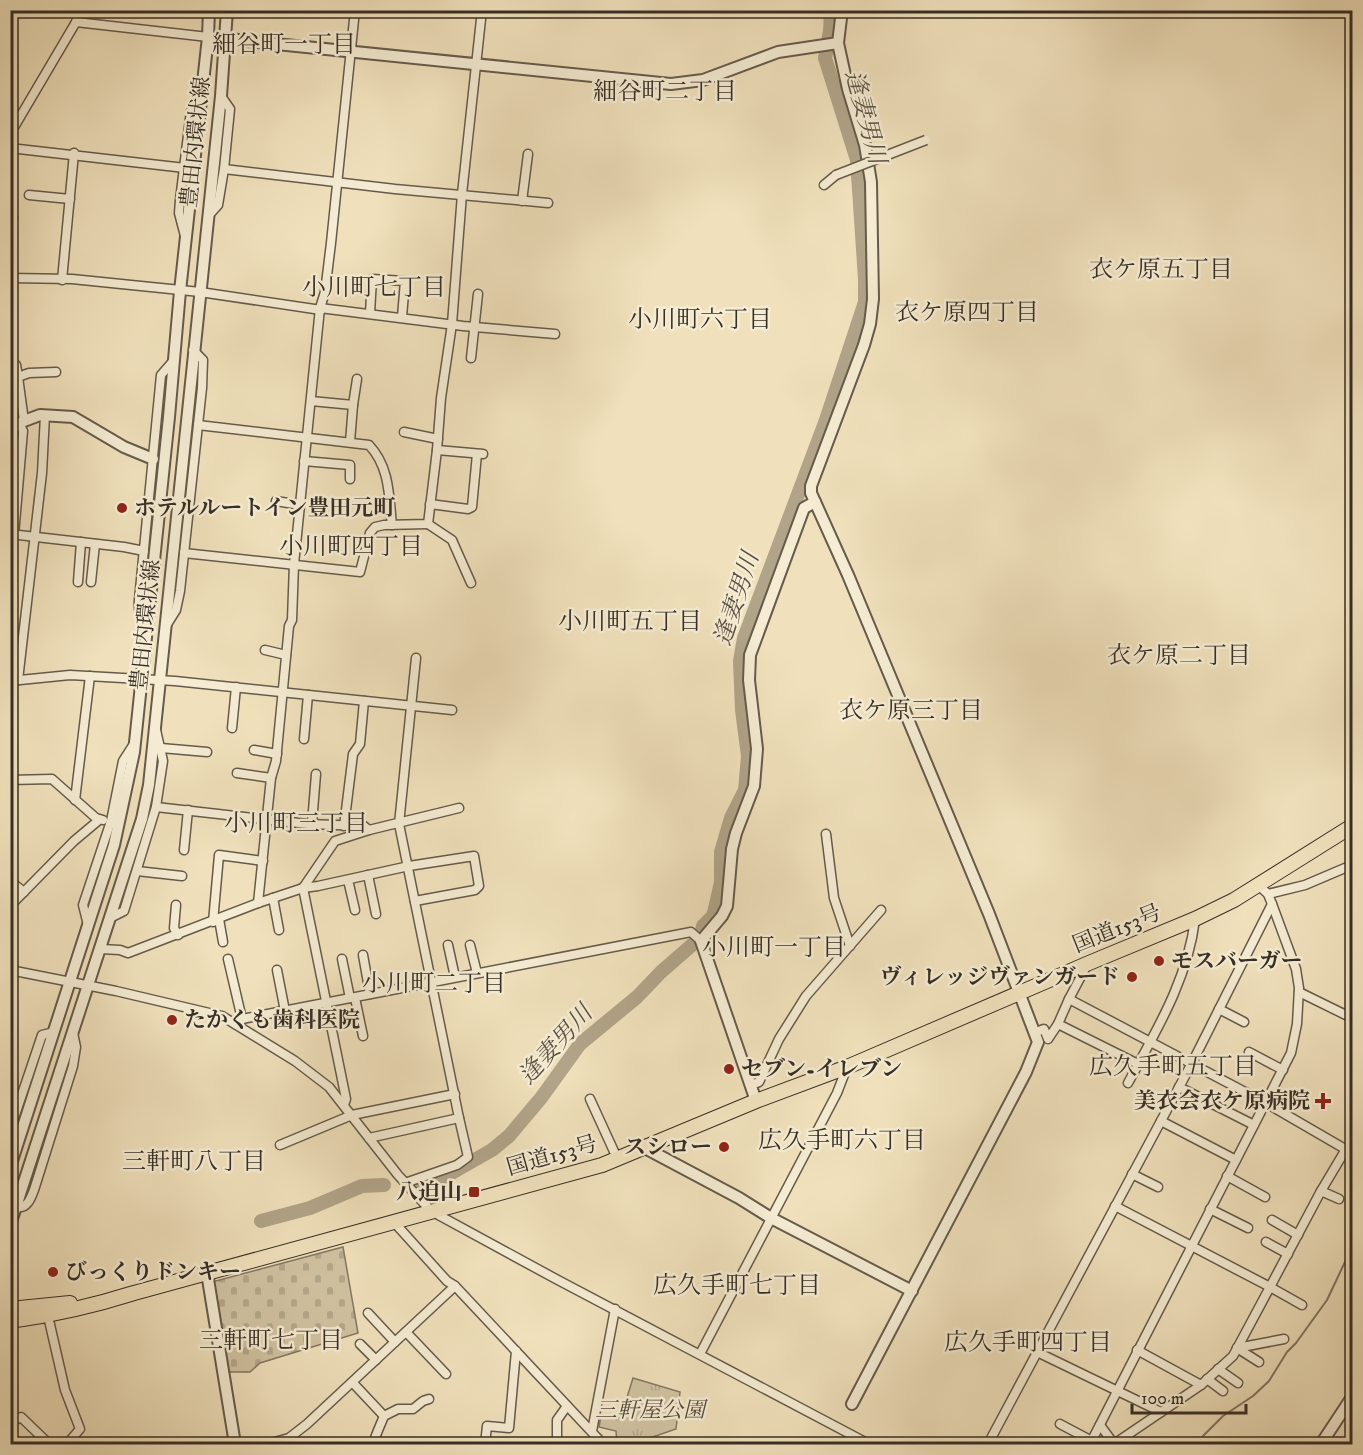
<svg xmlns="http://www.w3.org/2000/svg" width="1363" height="1455" font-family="'IM FELL DW Pica','Noto Serif JP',serif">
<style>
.cemetery{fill:url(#cemetery-stones);stroke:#847864;stroke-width:1.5}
.park{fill:url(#park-tufts);stroke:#847864;stroke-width:1.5}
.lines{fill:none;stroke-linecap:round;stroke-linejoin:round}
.stream{stroke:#807561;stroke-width:2}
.river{stroke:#b1a489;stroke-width:14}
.minor-casing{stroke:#655b4b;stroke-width:11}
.tertiary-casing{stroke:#655b4b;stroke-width:14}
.trunk-casing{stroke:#372e25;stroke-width:16}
.minor{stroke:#f5ecd3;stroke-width:8}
.tertiary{stroke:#f5ecd3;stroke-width:10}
.trunk{stroke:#f0e1bc;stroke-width:14}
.minor-bridge-casing{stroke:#655b4b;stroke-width:11;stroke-linecap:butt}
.minor-bridge{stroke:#f5ecd3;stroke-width:8}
.poi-dot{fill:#8f2418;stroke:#f5ecd3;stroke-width:2}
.labels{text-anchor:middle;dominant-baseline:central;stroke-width:5;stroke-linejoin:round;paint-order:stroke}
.street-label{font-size:22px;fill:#372e25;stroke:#f5ecd3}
.poi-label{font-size:22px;font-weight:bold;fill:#372e25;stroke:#f5ecd3;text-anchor:start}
.park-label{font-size:22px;font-style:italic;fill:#564c3e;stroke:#f5ecd3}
.neighbourhood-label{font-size:24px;fill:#372e25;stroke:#f5ecd3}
.water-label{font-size:24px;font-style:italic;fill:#5c5143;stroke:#f5ecd3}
</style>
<defs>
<pattern id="cemetery-stones" width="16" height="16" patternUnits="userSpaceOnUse" patternTransform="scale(1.5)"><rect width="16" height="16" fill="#d1c3a2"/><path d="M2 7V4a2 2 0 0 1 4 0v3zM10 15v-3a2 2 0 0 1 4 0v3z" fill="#b4a88b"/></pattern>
<pattern id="park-tufts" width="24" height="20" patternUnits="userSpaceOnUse" patternTransform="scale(1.5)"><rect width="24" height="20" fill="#d1c3a2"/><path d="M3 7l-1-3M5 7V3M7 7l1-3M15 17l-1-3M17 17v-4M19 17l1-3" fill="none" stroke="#b4a88b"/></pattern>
</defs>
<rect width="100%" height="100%" fill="#f0e1bc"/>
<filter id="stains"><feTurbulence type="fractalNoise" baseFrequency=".00333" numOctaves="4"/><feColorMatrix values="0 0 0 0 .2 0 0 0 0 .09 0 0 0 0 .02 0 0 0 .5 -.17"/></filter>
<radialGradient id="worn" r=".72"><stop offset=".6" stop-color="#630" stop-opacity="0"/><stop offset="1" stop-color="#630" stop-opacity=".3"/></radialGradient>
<path class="cemetery" d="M343 1247 358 1333 260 1363 250 1372H229L212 1282Z"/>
<path class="park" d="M633 1378 680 1392 676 1429 644 1440 640 1444H617L616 1431 599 1427 601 1416 621 1417Z"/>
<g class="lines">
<path class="stream" d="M1197 1444 1203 1436 1223 1416 1253 1396 1269 1381 1287 1352 1296 1343 1327 1300 1352 1247"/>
<g class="river">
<path d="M417 1184 441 1179 492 1150 509 1136 541 1098 580 1044 637 997 661 972 701 937 703 926 713 916 715 909 721 882V852L731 818 745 790 748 756 742 710 740 661 744 638 826 420 865 302V279L857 160 825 58 830 31 831 10"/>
<path d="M261 1221 310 1208 362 1186 384 1185"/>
</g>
<defs>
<g id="minor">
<path d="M76 22 208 37"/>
<path d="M10 134 76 22 80 10"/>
<path d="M10 148 185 168"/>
<path d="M224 169 395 189 548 203"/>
<path d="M824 185 836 175"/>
<path d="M29 195 70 199"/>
<path d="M522 201 528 154"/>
<path d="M10 204 13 218 10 220"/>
<path d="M208 216 218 205 224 169 230 109 221 96"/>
<path d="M185 236 179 213 180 200 191 111 201 97"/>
<path d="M10 278 72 279 200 292 321 310"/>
<path d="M62 280 74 153"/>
<path d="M320 308 325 292 331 243 355 10"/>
<path d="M320 308 463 326 555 334"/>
<path d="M370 313 372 279 405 281 402 317"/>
<path d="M471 358 478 294"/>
<path d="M16 365 18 377"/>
<path d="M311 401 353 405 350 442"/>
<path d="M353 405 357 379"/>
<path d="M24 421 18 377 29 373 56 372"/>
<path d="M198 425 369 445C390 467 389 497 392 525"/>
<path d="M404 432 438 439"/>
<path d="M437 450 483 454"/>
<path d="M304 461 350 465V479"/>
<path d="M276 501 300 505"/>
<path d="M430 504 468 509 472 507 477 454"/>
<path d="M428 524 452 540 471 583"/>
<path d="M10 534 124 547 144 551"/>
<path d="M14 535 23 431 20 425"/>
<path d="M184 553 360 572 370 533 375 527 384 525 428 524 437 450 441 398 452 324 462 194 482 10"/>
<path d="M78 582 81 542"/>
<path d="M91 582 95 544"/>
<path d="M146 626C140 618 138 610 139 600L161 375 174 360"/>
<path d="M166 626 176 610 180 591 202 388 203 360 193 350"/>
<path d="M265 650 286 655"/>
<path d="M18 680 42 473 45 415"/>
<path d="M10 681 70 675 175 681 452 710"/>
<path d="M232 728 236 687"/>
<path d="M304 739 308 695"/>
<path d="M161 748 207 752"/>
<path d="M254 750 277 754"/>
<path d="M237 773 271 778"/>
<path d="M10 780 52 779 96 818 103 820"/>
<path d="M75 800 90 676"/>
<path d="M156 807 308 824 364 826 369 830"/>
<path d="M312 823 316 774"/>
<path d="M344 826 353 754 360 744 364 701"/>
<path d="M826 834 834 898 850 946"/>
<path d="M184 850 188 810"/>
<path d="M137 871 182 876"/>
<path d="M368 875 376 914"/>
<path d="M348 880 355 910"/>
<path d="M10 881 24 892"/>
<path d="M1268 894 1305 885 1352 865"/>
<path d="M273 898 279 930"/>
<path d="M258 903 271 778 276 761 289 626 292 620 294 564 320 308"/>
<path d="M176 905 174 928 178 935"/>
<path d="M10 906 74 841 99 820"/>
<path d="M110 918 124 911 156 807 163 761 156 730"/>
<path d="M219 919 223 942"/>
<path d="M213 922 219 855 263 861"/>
<path d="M88 925 83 905 111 821 123 761 134 744"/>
<path d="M448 945 455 977"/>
<path d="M470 945 477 973"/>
<path d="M100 949 120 950 128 953 258 903 303 888 318 886 409 866 474 856 479 886 475 890 415 901"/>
<path d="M363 955 370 994"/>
<path d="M228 959 242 1019"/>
<path d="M342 959 350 998"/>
<path d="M1088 963 1069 999 1266 1103 1352 1153"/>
<path d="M10 970 116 991 222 1016 295 1061 329 1087 398 1175 431 1211 556 1279 869 1444"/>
<path d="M277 970 285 1011"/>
<path d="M1299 992 1352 1018"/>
<path d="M355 998 363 1036"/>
<path d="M1219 1009 1244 1022"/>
<path d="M235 1024 242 1019 691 932 701 941"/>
<path d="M1058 1024 1138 1064"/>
<path d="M1036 1032 1044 1029 1048 1039 1058 1024 1069 999"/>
<path d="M1249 1052 1283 1070"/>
<path d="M1128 1083C1156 1031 1188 979 1195 919"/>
<path d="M751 1085 759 1082 779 1039 806 996 881 910"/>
<path d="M1179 1087 1254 1125"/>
<path d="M590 1099 617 1158"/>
<path d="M344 1105 346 1099 303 888 335 841 369 830 459 808"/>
<path d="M1161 1121 1236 1160"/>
<path d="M10 1130 42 1035 54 1032"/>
<path d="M369 1138 459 1118 399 824 416 658"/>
<path d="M280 1145 352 1115 455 1094"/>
<path d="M1132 1174 1158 1187"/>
<path d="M1227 1176 1265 1197"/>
<path d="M405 1183 457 1165 468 1157 459 1118"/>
<path d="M1321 1191 1339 1199"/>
<path d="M1115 1206 1270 1287 1233 1356 1201 1385 1137 1350"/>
<path d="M17 1207C27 1209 31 1198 34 1190L73 1066 76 1047 73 1033"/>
<path d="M1210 1209 1248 1228"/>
<path d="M1272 1220 1298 1235"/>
<path d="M393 1221 447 1281 455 1286 603 1444"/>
<path d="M1266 1242 1288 1254"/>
<path d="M1302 1305 1270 1287 1321 1191 1346 1149"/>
<path d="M368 1313 395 1342"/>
<path d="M48 1316 65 1390 80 1429 67 1444"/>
<path d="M406 1332 446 1374"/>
<path d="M360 1344 376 1360"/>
<path d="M1237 1348 1284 1339"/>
<path d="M1237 1348 1259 1362"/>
<path d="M1037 1352 1161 1412"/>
<path d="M700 1354 837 1093 847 1067"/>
<path d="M1218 1369 1238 1383"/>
<path d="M1207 1379 1223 1391"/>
<path d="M353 1383 384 1416"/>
<path d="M10 1423 21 1417 49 1444"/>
<path d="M1060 1424 1092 1441"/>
<path d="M1100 1425 1114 1444"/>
<path d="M592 1431 615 1309"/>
<path d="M10 1435 18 1444"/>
<path d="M557 1438V1420L567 1406"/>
<path d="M267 1444 289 1438 307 1424 455 1286"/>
<path d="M373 1444C376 1434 380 1426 384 1416L398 1409H413L423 1401 429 1399"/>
<path d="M485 1444 487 1426 509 1428 516 1351"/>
<path d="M988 1444 1192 1063 1272 904"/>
<path d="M1090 1444 1291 1053 1297 1024 1299 988 1296 969 1272 904 1268 894 1258 885"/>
<path d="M1114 1444 1201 1385"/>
</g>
<g id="tertiary">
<path d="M842 10 838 43 848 89 865 145 871 182 873 299 870 324 864 345 811 486V493L848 575 989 914 1038 1042 1026 1072 852 1404"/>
<path d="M208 37 671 84 703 80 778 52 838 43"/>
<path d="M10 430 24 421 40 415 73 417 124 447 153 459"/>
<path d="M756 1101 701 941 722 916 727 906 732 849 736 833 754 786 757 749 749 680 750 655 804 508 815 502"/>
<path d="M645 1148 739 1198 771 1218 912 1291"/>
<path d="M10 1167 114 845 134 752 169 417 180 291 208 37 209 10"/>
<path d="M10 1225 142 819 149 785 221 96 227 10"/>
<path d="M207 1273 235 1444"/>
<path d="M1321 1444 1352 1397"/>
</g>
<g id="trunk">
<path d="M10 1309 70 1303"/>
<path d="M10 1321C53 1315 93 1306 134 1293L602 1165 756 1101 847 1067 1089 963 1195 919 1234 900 1352 826"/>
</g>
</defs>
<use href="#minor" class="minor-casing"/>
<use href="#tertiary" class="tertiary-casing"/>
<use href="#trunk" class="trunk-casing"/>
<use href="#minor" class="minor"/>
<use href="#tertiary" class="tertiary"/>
<use href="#trunk" class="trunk"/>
<defs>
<path id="minor-bridge" d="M836 175 926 140"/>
</defs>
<use href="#minor-bridge" class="minor-bridge-casing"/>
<use href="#minor-bridge" class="minor-bridge"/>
</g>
<g class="poi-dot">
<circle cx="122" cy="508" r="6"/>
<circle cx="1159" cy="961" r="6"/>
<circle cx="1132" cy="977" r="6"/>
<circle cx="172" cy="1020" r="6"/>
<circle cx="729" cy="1069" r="6"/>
<path d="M1320 1092h6v6h6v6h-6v6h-6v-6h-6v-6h6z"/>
<circle cx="724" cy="1147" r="6"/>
<rect x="468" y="1186" width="12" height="12" rx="3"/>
<circle cx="53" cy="1272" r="6"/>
</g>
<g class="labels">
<g class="street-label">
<text transform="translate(196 142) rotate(-84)">豊田内環状線</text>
<text transform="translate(146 625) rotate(-84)">豊田内環状線</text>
<text transform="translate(1117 929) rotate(-22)">国道153号</text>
<text transform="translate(552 1156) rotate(-16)">国道153号</text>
</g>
<g class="poi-label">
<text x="134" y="508">ホテルルートイン豊田元町</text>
<text x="1171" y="961">モスバーガー</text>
<text x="1120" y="977" text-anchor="end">ヴィレッジヴァンガード</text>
<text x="184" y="1020">たかくも歯科医院</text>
<text x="741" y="1069">セブン-イレブン</text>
<text x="1310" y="1101" text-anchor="end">美衣会衣ケ原病院</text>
<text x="712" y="1147" text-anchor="end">スシロー</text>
<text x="462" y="1192" text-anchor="end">八迫山</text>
<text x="65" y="1272">びっくりドンキー</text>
</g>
<g class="park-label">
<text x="650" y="1410">三軒屋公園</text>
</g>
<g class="neighbourhood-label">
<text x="284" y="45">細谷町一丁目</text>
<text x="665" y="92">細谷町二丁目</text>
<text x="1161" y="270">衣ケ原五丁目</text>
<text x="374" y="288">小川町七丁目</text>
<text x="967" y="313">衣ケ原四丁目</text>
<text x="700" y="320">小川町六丁目</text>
<text x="351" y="547">小川町四丁目</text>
<text x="630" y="622">小川町五丁目</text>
<text x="1179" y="656">衣ケ原二丁目</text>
<text x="911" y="711">衣ケ原三丁目</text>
<text x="296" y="824">小川町三丁目</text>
<text x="774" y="948">小川町一丁目</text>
<text x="434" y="984">小川町二丁目</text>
<text x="1173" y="1067">広久手町五丁目</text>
<text x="842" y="1141">広久手町六丁目</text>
<text x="194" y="1162">三軒町八丁目</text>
<text x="737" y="1286">広久手町七丁目</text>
<text x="271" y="1341">三軒町七丁目</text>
<text x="1028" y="1343">広久手町四丁目</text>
</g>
<g class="water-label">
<text transform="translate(865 117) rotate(75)">逢妻男川</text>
<text transform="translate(737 599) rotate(-72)">逢妻男川</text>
<text transform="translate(556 1045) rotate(-48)">逢妻男川</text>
</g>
</g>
<rect width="1363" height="1455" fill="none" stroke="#f0e1bc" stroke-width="36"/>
<rect x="12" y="12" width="1339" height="1431" fill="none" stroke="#372e25" stroke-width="3"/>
<rect x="18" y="18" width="1327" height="1419" fill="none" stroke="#372e25" stroke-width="1.5"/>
<path d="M1132 1404v9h114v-9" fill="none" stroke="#372e25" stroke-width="3"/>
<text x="1141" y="1404" font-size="18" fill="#372e25" stroke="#f5ecd3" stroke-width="4.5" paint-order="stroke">100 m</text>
<rect width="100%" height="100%" filter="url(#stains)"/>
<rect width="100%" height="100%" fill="url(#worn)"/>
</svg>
